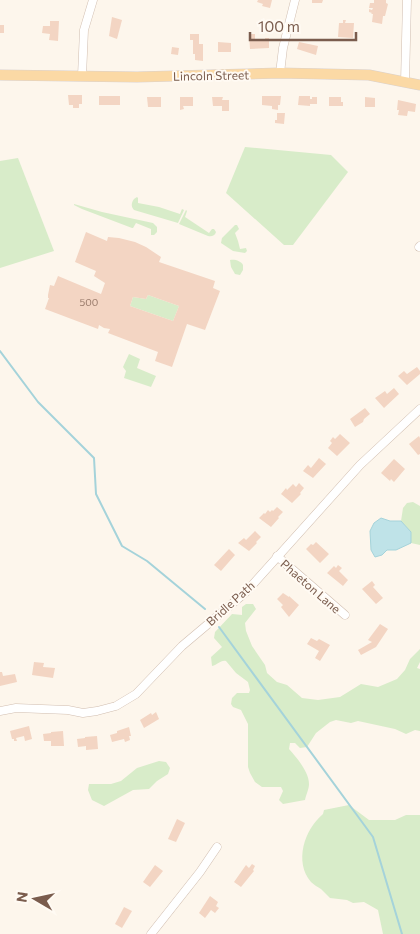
<svg xmlns="http://www.w3.org/2000/svg" width="420" height="934" font-family="Commissioner,sans-serif">
<style>
.green{fill:#d8ecc9}
.water{fill:#bfe3e8;stroke:#a5d3da}
.lines{fill:none;stroke-linecap:round;stroke-linejoin:round}
.stream{stroke:#a5d3da;stroke-width:2}
.building{fill:#f3d5c3;fill-rule:evenodd}
.minor-casing{stroke:#d1beb0;stroke-width:9}
.major-casing{stroke:#dad1cd;stroke-width:11}
.minor{stroke:#fff;stroke-width:8}
.major{stroke:#fbd9a5;stroke-width:10}
.labels{text-anchor:middle;dominant-baseline:central;stroke-width:4;stroke-linejoin:round;paint-order:stroke}
.number-label{font-size:10px;fill:#987a6a}
.street-label{font-size:12px;fill:#7a5c4d;stroke:#fffaf3}
</style>
<rect width="100%" height="100%" fill="#fdf6ec"/>
<g class="green">
<path d="M245 147 331 155 348 172 293 245H284L226 193Z"/>
<path d="M18 158 54 251 0 268V161Z"/>
<path d="M137 197 138 198V203L159 207 180 214 182 209 184 210 178 223 134 210C131 207 131 203 134 199Z"/>
<path d="M74 204 102 212 153 223 157 227V232L154 235H151V229L136 223 133 228H132L82 209 74 205Z"/>
<path d="M186 210 187 211 185 217 209 233 212 229H214L216 232C215 236 211 237 208 236L179 224Z"/>
<path d="M235 225H237L239 229 235 233 238 241 240 249 246 248 247 251 245 253 233 251 221 243 222 238Z"/>
<path d="M230 260C235 259 241 261 243 265V270L240 275 235 274 231 267Z"/>
<path d="M148 295 179 306 173 321 130 306 133 297 146 299Z"/>
<path d="M129 354 140 359 137 368 156 376 151 387 124 378 126 371 123 367Z"/>
<path d="M413 502 420 506V545L411 543V532L401 521 403 508 407 503Z"/>
<path d="M246 604H253L256 609 245 623 246 631 252 646 265 665 267 673 277 682 287 685 302 698 318 700 340 697 361 684 378 687 397 679 405 670 410 659 420 649V662L417 668 420 669V731L415 730 406 734 395 729 358 721 351 723 336 720 330 722 316 733 307 747 300 748 295 743H290L289 749C297 758 309 772 309 784 309 789 306 795 305 800L283 804 279 800 283 791 281 787H262L255 782 250 773 248 767V724L241 710 233 707 231 704 232 698 237 693H249L250 690 248 682 236 673 226 661C220 660 218 665 212 666L211 657 222 647 214 638 215 632 232 614 242 615V607Z"/>
<path d="M159 761 166 762 170 768 168 774 157 781 149 789 133 790 104 806 92 800 88 790 89 784H111L121 781 137 768Z"/>
<path d="M349 805 369 820H395L406 815H420V934H383L378 910 364 902 353 903 347 900 330 898C327 895 324 892 321 889 318 887 314 885 311 882 294 862 304 830 323 814L324 810Z"/>
</g>
<path class="water" d="M381 518 390 521H401L411 532V543L396 550H387L382 555 375 557 371 550 370 531 374 523Z"/>
<g class="lines">
<g class="stream">
<path d="M0 351 38 402 94 458 96 494 122 546 147 561 205 609"/>
<path d="M219 627 373 837 402 934"/>
</g>
</g>
<g class="building">
<path d="M258 0H272L270 8 262 6 263 4 257 2Z"/>
<path d="M312 0H323L322 3H312Z"/>
<path d="M374 0H386V3L388 4 385 16H383L382 24 372 22 373 14H371L372 13 369 12V9L372 10 373 8H369L370 3H374Z"/>
<path d="M112 17 122 20 117 39 109 36Z"/>
<path d="M343 20H346L345 23H354L353 38 338 37 339 23H343Z"/>
<path d="M50 21H59L58 41 49 40 50 34 42 33 43 26H50Z"/>
<rect x="0" y="25" width="4" height="8"/>
<path d="M190 34H199V44H203V61L195 60V54H193V40H190Z"/>
<path d="M249 34H255V40H265V38H269V48L250 49Z"/>
<path d="M218 42 231 43V52H218Z"/>
<path d="M299 42 318 46 316 55 297 49Z"/>
<path d="M172 47 179 48 178 55 171 54Z"/>
<path d="M68 95H82V104H79V108H73V105H69Z"/>
<rect x="99" y="96" width="21" height="9"/>
<path d="M262 96H281L280 105H278V110L272 109V106L262 105Z"/>
<path d="M299 96H310V99H312V97H317V104H310V106L298 105Z"/>
<path d="M147 97H161V107H148Z"/>
<path d="M180 97H193V106H183L184 109 180 110Z"/>
<path d="M212 97H223L222 100H229V111H222V106H213Z"/>
<path d="M329 97H341V102H343V106H329Z"/>
<path d="M365 97 375 98V107H365Z"/>
<path d="M398 100 416 104 415 112 408 111 407 116 398 115 399 110H397Z"/>
<path d="M277 113H285L284 124 275 123V120H277Z"/>
<path d="M86 232 107 241 108 237 119 238 135 242 146 247 161 257 159 262 215 281 213 288 220 291 205 330 187 324 172 367 155 361 158 352 108 333 110 329 104 328 99 325 98 329 45 309 49 298H48V295L50 285 54 286 58 276 101 294 105 283 94 276 96 271 75 262ZM148 295 179 306 173 321 130 306 133 297 146 299Z"/>
<path d="M417 367 420 371V374L407 385 398 376 404 371 407 374Z"/>
<path d="M394 388 399 394 384 408 375 398 385 391 387 394Z"/>
<path d="M365 408 370 414 364 419 363 422 355 427 350 419Z"/>
<path d="M340 434 350 443 337 456 328 448 332 443 330 441 333 437 335 439Z"/>
<path d="M419 436 420 438V454L418 455 409 444Z"/>
<path d="M319 458 326 464 313 478 303 471 308 465 311 468Z"/>
<path d="M394 459 405 469 394 482 391 479 390 481 381 473Z"/>
<path d="M299 483 304 488 300 493 301 494 292 503 281 494 286 488 287 490 293 484 296 487Z"/>
<path d="M277 507 283 512 278 517 279 518 271 527 259 518 264 513 265 514 268 510 270 512 272 510 273 511Z"/>
<path d="M255 531 261 537 256 542 257 543 249 551 238 543 244 538 246 540Z"/>
<path d="M316 542 329 554 320 563 306 549 311 544 313 545Z"/>
<path d="M229 549 235 555 221 571 214 565Z"/>
<path d="M338 565 342 568 339 571 348 580 343 586 327 573 334 566 336 568Z"/>
<path d="M372 581 375 585 373 587 383 598 376 604 362 589Z"/>
<path d="M283 593 289 597V596L299 605 289 617 281 607 283 605 277 599Z"/>
<path d="M380 624 388 629 376 647 361 655 358 650 372 642 368 640Z"/>
<path d="M311 638 317 641 319 639 330 645 320 661 315 658 319 651 307 644Z"/>
<path d="M34 662 44 663 43 667 55 668 53 678 32 675Z"/>
<path d="M0 672H2L3 676 15 674 17 682 0 686Z"/>
<path d="M156 712 159 719 144 728 140 720 151 713 152 715Z"/>
<path d="M29 726 32 739 25 741 24 736 16 738 17 741H14V739H12L10 731Z"/>
<path d="M129 727 131 736H129L130 740 125 742 124 739 112 742 110 735 117 733V731Z"/>
<path d="M63 731 64 746H51V741H44L43 734 51 733V732Z"/>
<path d="M97 736 98 749 86 750V746L78 747 77 739 85 738V737Z"/>
<path d="M177 819 185 823 176 842 168 839Z"/>
<path d="M252 864 255 866 253 870 254 871 241 887 234 882 246 865 249 868Z"/>
<path d="M155 865 163 871 150 887 143 882Z"/>
<path d="M210 896 218 902 216 906 219 908 215 913 211 910 205 918 199 913Z"/>
<path d="M124 907 132 911 122 928 115 924Z"/>
</g>
<g class="lines">
<defs>
<g id="minor">
<path d="M280 73 283 48 295 0"/>
<path d="M82 76 84 30 93 0"/>
<path d="M405 82 407 0"/>
<path d="M419 247 420 246"/>
<path d="M277 556 345 615"/>
<path d="M0 711 16 708 68 710 83 713 97 711 116 706 136 694 182 646 246 592 360 465 420 409"/>
<path d="M151 934 200 872 217 847"/>
</g>
<path id="major" d="M0 75 137 77 280 73 369 75 420 85"/>
</defs>
<use href="#minor" class="minor-casing"/>
<use href="#major" class="major-casing"/>
<use href="#minor" class="minor"/>
<use href="#major" class="major"/>
</g>
<g class="labels">
<g class="number-label">
<text x="89" y="302">500</text>
</g>
<g class="street-label">
<text transform="translate(211 75) rotate(-1)">Lincoln Street</text>
<text transform="translate(311 586) rotate(41)">Phaeton Lane</text>
<text transform="translate(230 603) rotate(-42)">Bridle Path</text>
</g>
</g>
<g transform="translate(35 899) rotate(279)" stroke="#fffaf3" stroke-width="4" paint-order="stroke">
<path d="M0-4L9 19L0 12L-9 19Z" fill="#7a5c4d"/>
<text y="-8" font-size="14" font-weight="bold" text-anchor="middle" fill="#7a5c4d">N</text>
</g>
<path d="M250 32v8h106v-8" fill="none" stroke="#7a5c4d" stroke-width="2.5"/>
<text x="258" y="32" font-size="15" fill="#7a5c4d" stroke="#fffaf3" stroke-width="4" paint-order="stroke">100 m</text>
</svg>
